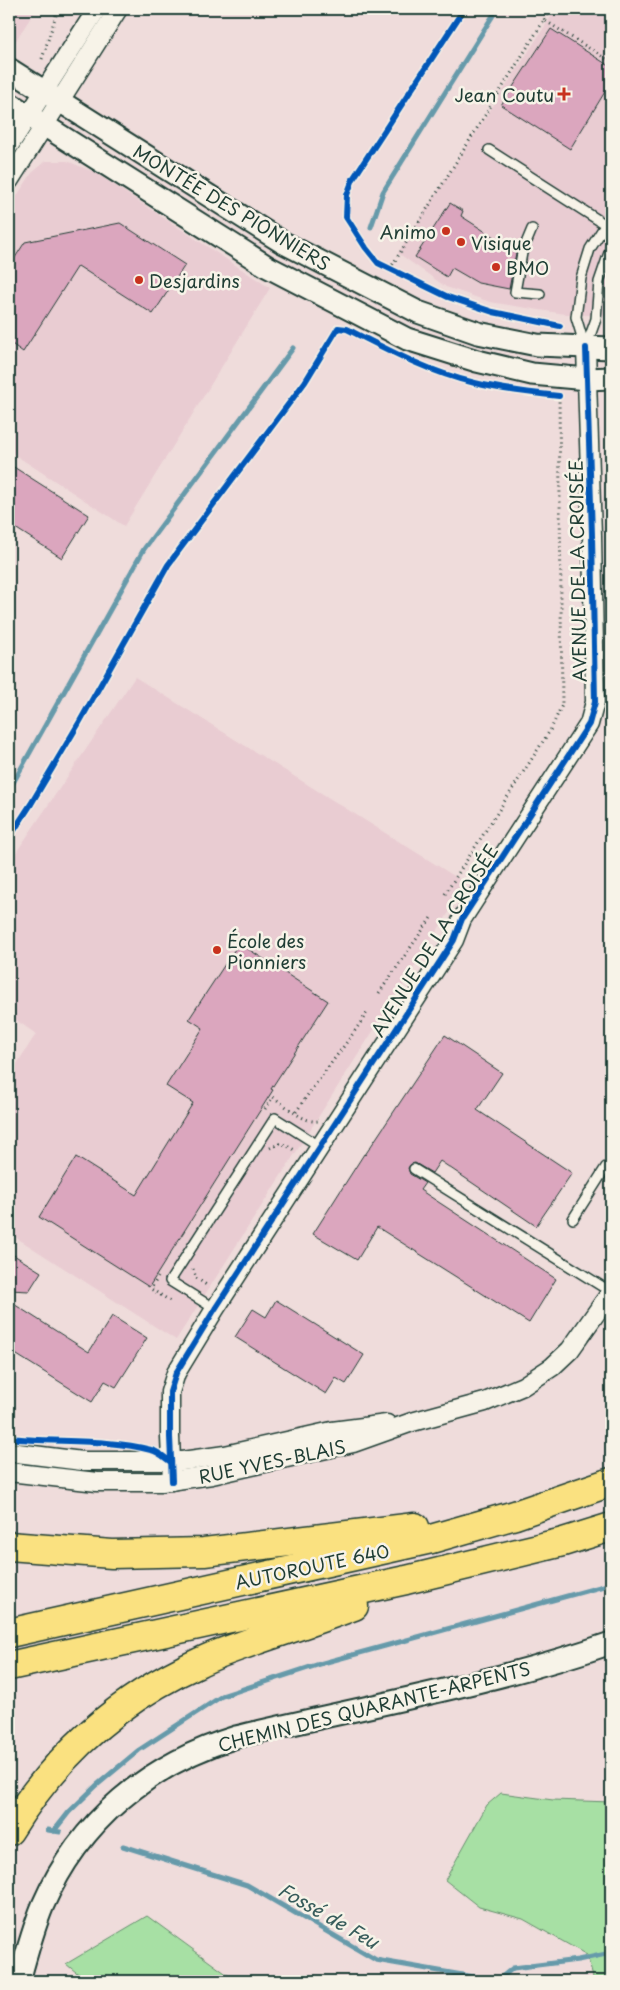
<svg xmlns="http://www.w3.org/2000/svg" width="620" height="1990" font-family="'Playpen Sans',sans-serif">
<style>
.built{fill:#e9ccd2}
.green{fill:#a7e0a4;stroke:#638e6c}
.lines{fill:none;stroke-linecap:round;stroke-linejoin:round}
.stream{stroke:#669aaa;stroke-width:5}
.building{fill:#dba6be;stroke:#1f3d34}
.service-casing{stroke:#1f3d34;stroke-width:12}
.minor-casing{stroke:#1f3d34;stroke-width:21}
.tertiary-casing{stroke:#1f3d34;stroke-width:25}
.motorway-casing{stroke:#1f3d34;stroke-width:31}
.path{stroke:#1f3d34;stroke-width:3;stroke-dasharray:1 4;stroke-linecap:butt}
.service{stroke:#f7f3e8;stroke-width:9}
.minor{stroke:#f7f3e8;stroke-width:18}
.tertiary{stroke:#f7f3e8;stroke-width:21}
.motorway{stroke:#fae180;stroke-width:28}
.cycleway-casing{stroke:#f7f3e8;stroke-width:9}
.cycleway{stroke:#0057b8;stroke-width:6}
.poi-dot{fill:#c8321e;stroke:#f7f3e8;stroke-width:2}
.labels{text-anchor:middle;dominant-baseline:central;stroke-width:5;stroke-linejoin:round;paint-order:stroke}
.poi-label{font-size:18px;fill:#1f3d34;stroke:#f7f3e8;text-anchor:start}
.street-label{font-size:18px;fill:#1f3d34;stroke:#f7f3e8}
.water-label{font-size:19px;font-style:italic;fill:#375c5b;stroke:#f7f3e8}
</style>
<rect width="100%" height="100%" fill="#efdcdb"/>
<filter id="ink" filterUnits="userSpaceOnUse"><feTurbulence type="fractalNoise" baseFrequency=".02" numOctaves="2"/><feDisplacementMap in="SourceGraphic" scale="10" xChannelSelector="R" yChannelSelector="G"/><feConvolveMatrix kernelMatrix="1 2 1 2 8 2 1 2 1" color-interpolation-filters="sRGB"/></filter>
<g filter="url(#ink)">
<g class="built">
<path d="M9 9H36L13 45H9Z"/>
<path d="M556 9H611V316L565 314 490 302 446 287 398 253Z"/>
<path d="M46 161H67L94 172 270 288 124 526 9 451V208L32 173Z"/>
<path d="M135 677 467 884 176 1340 9 1233V1076L36 1034 9 1015V863Z"/>
</g>
<g class="green">
<path d="M501 1793 553 1800 611 1802V1981H594L587 1955 523 1919 479 1907 445 1880 487 1805Z"/>
<path d="M147 1916 236 1981H87L66 1964Z"/>
</g>
<g class="lines">
<g class="stream">
<path d="M371 227 383 192 497 9"/>
<path d="M9 790 144 549 293 348"/>
<path d="M48 1830 60 1832"/>
<path d="M54 1831 69 1812 97 1785 139 1750 222 1696 323 1663 611 1584"/>
<path d="M123 1846 247 1885 376 1960 497 1981 513 1968 578 1960 611 1953"/>
</g>
</g>
<g class="building">
<path d="M551 29 611 67V82L570 149 501 105Z"/>
<path d="M450 203 463 211 461 216 503 243 517 248 509 289 478 283 452 268 447 277 415 257Z"/>
<path d="M120 223 185 265 153 314 78 266 23 352 9 342V267L25 242Z"/>
<path d="M9 464 89 515 62 558 9 524Z"/>
<path d="M239 943 328 1001 271 1089 273 1090 149 1287 39 1217 76 1157 136 1195 193 1103 166 1086 203 1028 189 1019Z"/>
<path d="M445 1035 502 1073 477 1110 572 1173 536 1226 440 1161 432 1173 415 1163 411 1164 408 1168 410 1174 425 1183 420 1190 556 1279 529 1323 377 1227 357 1260 313 1234 364 1154 365 1155Z"/>
<path d="M9 1252 41 1272 29 1291 9 1290Z"/>
<path d="M276 1300 364 1355 346 1384 336 1378 326 1394 235 1337 253 1309 266 1317Z"/>
<path d="M9 1301 89 1352 112 1316 147 1338 116 1387 105 1381 92 1402 9 1350Z"/>
</g>
<g class="lines">
<defs>
<g id="service">
<path d="M489 150 606 225"/>
<path d="M532 229 522 253 515 292 540 294"/>
<path d="M585 347 576 317 581 278 590 249 611 216"/>
<path d="M586 347 596 319 599 282 611 247"/>
<path d="M414 1169 611 1292"/>
<path d="M573 1219 606 1167 611 1165"/>
<path d="M215 1309 170 1281 275 1118 321 1147"/>
</g>
<g id="minor">
<path d="M9 146 97 9"/>
<path d="M9 181 118 9"/>
<path d="M9 1452 82 1461H182L225 1455 332 1431 387 1424"/>
<path d="M9 1472 97 1482H162L212 1475 353 1443 412 1422 485 1402 523 1386 552 1367 570 1350 611 1292"/>
<path d="M172 1481 170 1437V1392L176 1373 215 1309 454 940 462 919 589 724 595 702 592 535 586 348"/>
</g>
<g id="tertiary">
<path d="M9 69 282 242 418 312 478 333 537 345 611 348"/>
<path d="M9 103 268 267 407 339 477 361 532 374 587 379 611 378"/>
<path d="M19 1981C26 1955 33 1929 43 1905 80 1820 149 1764 236 1737 361 1707 490 1685 611 1643"/>
</g>
<g id="motorway">
<path d="M9 1546 112 1554 204 1552 415 1527"/>
<path d="M9 1633 431 1539 515 1515 611 1482"/>
<path d="M9 1666 406 1580 563 1542 611 1527"/>
<path d="M9 1831C55 1756 120 1698 200 1662 218 1653 238 1647 257 1640 290 1629 322 1618 354 1606"/>
</g>
</defs>
<use href="#service" class="service-casing"/>
<use href="#minor" class="minor-casing"/>
<use href="#tertiary" class="tertiary-casing"/>
<use href="#motorway" class="motorway-casing"/>
<g class="path">
<path d="M544 20 551 9"/>
<path d="M42 59 58 9"/>
<path d="M390 269 544 20 611 62"/>
<path d="M445 894 551 729 562 705 559 395"/>
<path d="M379 993 433 915"/>
<path d="M265 1109 273 1097C285 1105 303 1123 318 1121"/>
<path d="M296 1112C319 1077 346 1046 368 1011"/>
<path d="M270 1148 281 1143 295 1150"/>
<path d="M193 1269 196 1278 208 1286"/>
<path d="M158 1277 151 1289 172 1302"/>
</g>
<use href="#service" class="service"/>
<use href="#minor" class="minor"/>
<use href="#tertiary" class="tertiary"/>
<use href="#motorway" class="motorway"/>
<defs>
<g id="cycleway">
<path d="M464 9 353 179 347 195 346 217 366 248 378 263 448 297 493 312 560 326"/>
<path d="M9 838 31 804 79 723 168 565 305 382 338 328 347 329C388 350 429 372 475 383 503 390 531 393 559 396"/>
<path d="M9 1438C54 1443 107 1438 151 1450 158 1451 165 1458 171 1462"/>
<path d="M172 1481 170 1437V1392L176 1373 215 1309 454 940 462 919 589 724 595 702 592 535 586 348"/>
</g>
</defs>
<use href="#cycleway" class="cycleway-casing"/>
<use href="#cycleway" class="cycleway"/>
</g>
</g>
<g class="poi-dot">
<path d="M561.5 86.5h5v5h5v5h-5v5h-5v-5h-5v-5h5z"/>
<circle cx="446" cy="231" r="5"/>
<circle cx="461" cy="242" r="5"/>
<circle cx="496" cy="267" r="5"/>
<circle cx="139" cy="280" r="5"/>
<circle cx="217" cy="950" r="5"/>
</g>
<g class="labels">
<g class="poi-label">
<text x="554" y="94" text-anchor="end">Jean Coutu</text>
<text x="436" y="231" text-anchor="end">Animo</text>
<text x="471" y="242">Visique</text>
<text x="506" y="267">BMO</text>
<text x="149" y="280">Desjardins</text>
<text x="227" y="940">École des<tspan x="227" dy="21">Pionniers</tspan></text>
</g>
<g class="street-label">
<text transform="translate(232 207) rotate(31)">MONTÉE DES PIONNIERS</text>
<text transform="translate(577 571) rotate(-91)">AVENUE DE LA CROISÉE</text>
<text transform="translate(434 940) rotate(-58)">AVENUE DE LA CROISÉE</text>
<text transform="translate(272 1461) rotate(-12)">RUE YVES-BLAIS</text>
<text transform="translate(312 1566) rotate(-12)">AUTOROUTE 640</text>
<text transform="translate(374 1706) rotate(-14)">CHEMIN DES QUARANTE-ARPENTS</text>
</g>
<g class="water-label">
<text transform="translate(329 1915) rotate(30)">Fossé de Feu</text>
</g>
</g>
<rect width="620" height="1990" fill="none" stroke="#f7f3e8" stroke-width="30"/>
<rect x="15" y="15" width="590" height="1960" fill="none" stroke="#1f3d34" stroke-width="2" filter="url(#ink)"/>
</svg>
